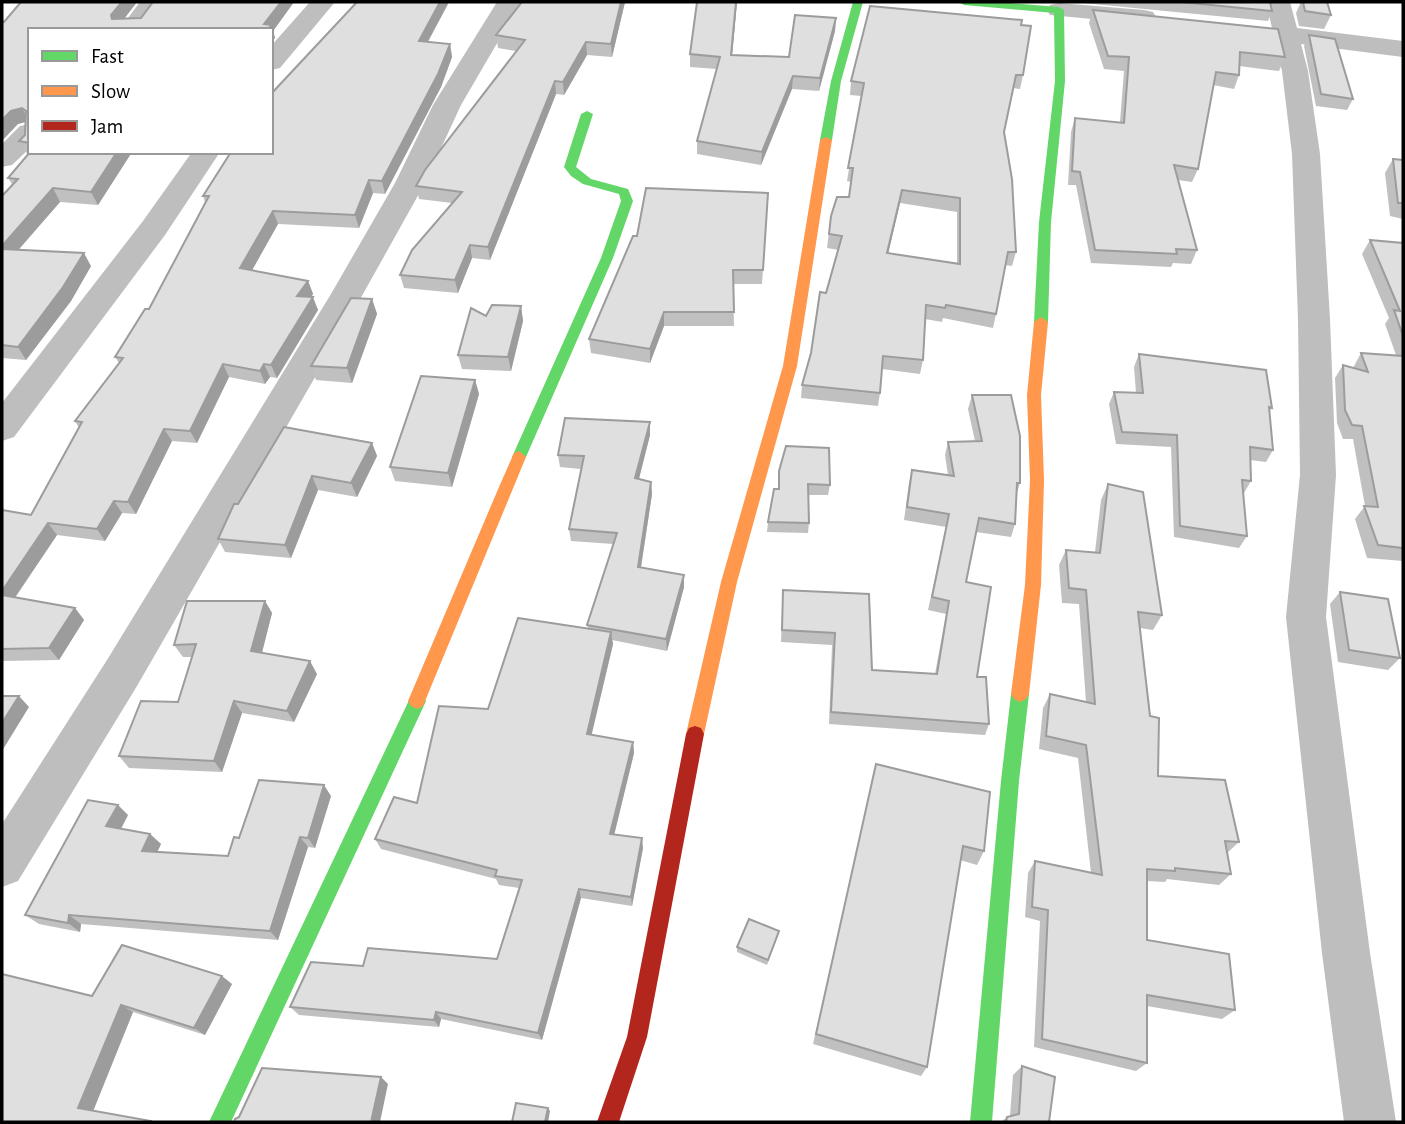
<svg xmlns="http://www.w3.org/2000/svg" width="1405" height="1124" font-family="'Alegreya Sans',sans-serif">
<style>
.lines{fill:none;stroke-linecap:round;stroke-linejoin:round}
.street{fill:#bebebe;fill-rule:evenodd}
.fast{fill:#63d668;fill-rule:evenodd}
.slow{fill:#ff974d;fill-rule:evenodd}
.jam{fill:#b3261e;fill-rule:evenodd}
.wall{fill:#c0c0c0;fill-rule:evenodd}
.shaded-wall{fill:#9c9c9c}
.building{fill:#dfdfdf;stroke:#9c9c9c;stroke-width:2;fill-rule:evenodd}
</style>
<rect width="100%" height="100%" fill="#fff"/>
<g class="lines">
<g class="street">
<path d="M140 2H164L144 30H119Z"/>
<path d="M310 2H335L280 68 271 70V46Z"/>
<path d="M497 2H521L461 105 425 183 363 294 137 686 18 881 2 887V824L107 660 331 294 395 183 433 105Z"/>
<path d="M1266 2H1290L1297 28 1403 41V57L1301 44 1308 71 1320 154 1330 319 1336 475 1326 617 1370 953 1396 1122H1344L1322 953 1286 617 1300 475 1298 319 1292 154 1282 71Z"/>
<path d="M1059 3 1144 10 1153 12 1156 17 1153 22 1144 24 1050 15 1047 10 1050 5Z"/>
<path d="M30 124V148L12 165 2 167V144L20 126Z"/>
<path d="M192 152H220L165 235 14 437 2 441V403L143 221Z"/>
</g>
<g class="fast">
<path d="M853 2H863L841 81 832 140 826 143 820 140 831 81Z"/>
<path d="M959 2H997L1059 7 1064 10 1065 81 1051 222 1048 322 1041 327 1034 322 1039 222 1055 81 1054 13 964 5Z"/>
<path d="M587 111 593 114 576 167 591 179 628 189 633 201 613 258 526 457 519 463 512 457 601 258 621 201 619 194 583 184 571 176 564 167 581 114Z"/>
<path d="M1020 686 1026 689 1029 694 1019 781 992 1122H970L1001 781 1011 694 1014 689Z"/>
<path d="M417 693 423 696 426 701 231 1122H209L411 696Z"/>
</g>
<g class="slow">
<path d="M826 137 832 140 797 366 737 582 704 734 701 740 695 742 689 740 686 734 721 582 783 366 820 140Z"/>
<path d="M1041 317 1048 322 1041 395 1044 480 1041 585 1029 694 1026 699 1020 702 1014 699 1011 694 1025 585 1030 480 1027 395 1034 322Z"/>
<path d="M519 451 526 457 423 706 417 709 411 706 408 701 499 487 514 453Z"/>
</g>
<path class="jam" d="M695 726 701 728 704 734 647 1037 619 1122H597L627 1037 686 734 689 728Z"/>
</g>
<g class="wall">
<path d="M21 2H137L124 19 141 18 153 2H294L273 31 275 38 30 30V152H132L98 205 60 202 18 250 91 266 71 301 26 360 2 358V196L12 184 8 178 28 155 19 141 25 135V122L18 124 4 22Z"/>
<path d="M357 2H449L428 42 450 44 452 57 441 87 385 194 373 193 359 228 278 224 252 270 308 281 313 294 311 297 318 310 277 378 270 377 265 384 229 377 197 443 172 441 136 514 122 513 105 541 57 535 15 598 75 608 84 620 59 660 2 661V510L31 515 79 428 75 421 119 363 115 357 149 309 205 202 203 196Z"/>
<path d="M522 2H625L612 57 587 55 564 95 556 94 490 260 472 258 458 293 404 288 400 275 452 203 419 199 416 186 516 51 498 48 496 35Z"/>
<path d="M697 2H737L732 55 789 57 836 18 835 31 819 91 792 89 761 165 697 154V141L717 69 690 67V54Z"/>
<path d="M1083 2H1270L1272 11 1268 21 1083 3Z"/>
<path d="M1301 2H1327L1331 15 1324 29 1299 26 1296 13Z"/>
<path d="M1093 10 1285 57 1279 71 1239 66V75L1234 89 1213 85 1198 169 1192 182 1178 180 1197 250 1191 264 1173 263 1171 267 1091 263 1076 185H1068L1071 132 1075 118 1120 122 1124 71 1104 69 1089 23Z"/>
<path d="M1021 25 1023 75 1020 89 1013 88 1004 132 1016 252 1012 266 1005 265 996 314 993 328 943 318 942 322 925 319 923 360 920 374 882 369 880 393 878 406 801 398 802 385 839 250 827 248 831 216 849 197 851 182 847 181 861 96 850 95 851 81ZM900 203 957 212V263L888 253Z"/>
<path d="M1309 35 1353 99 1347 110 1316 106 1304 46Z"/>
<path d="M1393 159 1403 160V219L1390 216 1385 173Z"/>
<path d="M768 193 762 284H733L734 326H664L650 363 591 353 589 339 637 236Z"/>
<path d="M1370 240 1403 243V561L1367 558 1355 519 1365 506 1353 439H1343L1337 423 1335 378 1343 365 1353 368 1361 353 1396 355 1385 324 1389 318 1362 254Z"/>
<path d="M372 299 377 314 352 383 316 380 311 366Z"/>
<path d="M521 306 523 321 511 371 462 369 458 355 486 316Z"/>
<path d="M1139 354 1272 408 1269 412 1273 450 1266 462 1250 460 1251 481 1244 493H1243L1247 536 1239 548 1174 537 1171 447 1116 444 1109 404 1114 392 1136 393 1134 367Z"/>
<path d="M475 380 479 394 452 487 395 481 390 467Z"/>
<path d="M972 395 1020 483 1017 493 1015 524 1011 537 976 532 966 582 977 677 989 724 985 735 829 724 832 645 781 642 783 590 869 594 872 670 935 674 946 614 928 610 946 527 904 520 909 483 912 470 948 475 945 455 948 442 975 441 968 409Z"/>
<path d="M650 422V435L639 479 651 482 652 494 641 568 684 587 667 651 612 640 613 644 591 735 633 742 634 753 614 834 643 848 632 906 581 898 542 1040 441 1019 439 1027 299 1015 290 1007 363 966 497 959 519 888 499 885 496 879 381 849 375 839 417 803 488 709 588 628 587 625 613 544 571 541 569 529 581 469 560 467 558 455Z"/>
<path d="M372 443 377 456 357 497 318 490 291 558 225 552 218 539 238 504Z"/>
<path d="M779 471 830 485 828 495H808L809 523 808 533 767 532 768 522 778 489Z"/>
<path d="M1108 484 1162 615 1153 630 1140 628 1158 776 1239 842 1227 853 1231 874 1219 885 1167 879 1165 882 1147 881V940L1235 1010 1222 1019 1147 1006V1063L1136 1071 1034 1047 1040 921 1025 917 1028 873 1035 861 1091 873 1078 758 1039 749 1043 708 1050 694 1086 702 1079 604 1062 603 1059 565 1066 550 1095 552 1101 500Z"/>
<path d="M1340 592 1400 658 1388 670 1338 662 1330 604Z"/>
<path d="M265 601 272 613 262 653 317 674 294 722 242 713 222 772 129 768 119 756 178 702 192 657H183L174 645Z"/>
<path d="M876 764 984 851 977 865 960 860 927 1067 921 1076 813 1044Z"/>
<path d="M331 796 315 848 308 847 278 940 81 924 80 932 39 924 25 915 128 815 121 829 150 834 161 844 157 852 228 856 239 838Z"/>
<path d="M778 936 767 965 737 952V947Z"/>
<path d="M232 984 205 1035 133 1012 93 1110 2 1122 92 996Z"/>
<path d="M1022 1066 1049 1122H1001L1007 1117 1010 1116 1013 1075Z"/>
</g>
<g class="shaded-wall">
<path d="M122 2H137L117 28 112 19 111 15Z"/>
<path d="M281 2H294L273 31 275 38 271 44V30H266L264 24Z"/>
<path d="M440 2H449L421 54 419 41Z"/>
<path d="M621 2H625L612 57 611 44Z"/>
<path d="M736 2H737L731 68V55Z"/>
<path d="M836 18 835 31 819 91 820 78Z"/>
<path d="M586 42 587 55 564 95 563 82Z"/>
<path d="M450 44 452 57 441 87 385 194 382 181Z"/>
<path d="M793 76 792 89 761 165 762 152Z"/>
<path d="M555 81 556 94 490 260 488 247Z"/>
<path d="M22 108 29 121 18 124 2 141V120L11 111Z"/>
<path d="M117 152H132L98 205 91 192Z"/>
<path d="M369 180 373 193 359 228 355 215Z"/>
<path d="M53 188 60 202 7 263 2 253V246Z"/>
<path d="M902 190 900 203 885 267 887 253Z"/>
<path d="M273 211 278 224 246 281 240 268Z"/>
<path d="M470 245 472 258 458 293 455 280Z"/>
<path d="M84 253 91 266 71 301 26 360 18 347Z"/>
<path d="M308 281 313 294 302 309 297 296Z"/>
<path d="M313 297 318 310 277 378 271 365Z"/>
<path d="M372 299 377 314 352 383 347 368Z"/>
<path d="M521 306 523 321 511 371 508 357Z"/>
<path d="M664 312V326L650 363V349Z"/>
<path d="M223 364 229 377 197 443 190 431Z"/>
<path d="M264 364 270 377 265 384 260 371Z"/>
<path d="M475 380 479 394 452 487 448 473Z"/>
<path d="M650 422V435L636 490 635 478Z"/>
<path d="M164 429 172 441 136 514 128 502Z"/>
<path d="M372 443 377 456 357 497 351 483Z"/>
<path d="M312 476 318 490 291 558 285 545Z"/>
<path d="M651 482 652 494 639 579 638 567Z"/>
<path d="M114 501 122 513 105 541 97 529Z"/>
<path d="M48 523 57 535 9 606 2 598V591Z"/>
<path d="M684 575V587L667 651 666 639Z"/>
<path d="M265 601 272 613 259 664 251 651Z"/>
<path d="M75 608 84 620 59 660 49 648Z"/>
<path d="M611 632 613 644 589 746 587 734Z"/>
<path d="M310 661 317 674 294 722 287 711Z"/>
<path d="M19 696 29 707 2 751V723Z"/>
<path d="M234 701 242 713 222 772 214 761Z"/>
<path d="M633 742 634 753 612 844 610 834Z"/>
<path d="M324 785 331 796 315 848 308 838Z"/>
<path d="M118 805 128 815 117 836 106 826Z"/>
<path d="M150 834 161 844 153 861 142 851Z"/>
<path d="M300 837 308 847 278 940 270 931Z"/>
<path d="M642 838 643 848 632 906 631 897Z"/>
<path d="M579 889 581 898 542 1040 538 1033Z"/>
<path d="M69 915 81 924 80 932 68 923Z"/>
<path d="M222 976 232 984 205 1035 194 1028Z"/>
<path d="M121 1005 133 1012 92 1114 78 1108Z"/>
<path d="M436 1012 441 1019 439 1027 434 1020Z"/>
<path d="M381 1077 388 1084 380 1122H371Z"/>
<path d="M548 1108 550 1111 548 1122H545Z"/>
</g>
<g class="building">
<path d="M21 2H122L111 15 112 19 141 18 153 2H281L264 24 271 25 268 30H30V143L19 141 25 135 26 111 22 108 11 111 2 120V21L4 22Z"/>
<path d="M357 2H440L419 41 450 44 438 74 382 181 369 180 355 215 273 211 240 268 308 281 297 296 313 297 271 365 264 364 260 371 223 364 190 431 164 429 128 502 114 501 97 529 48 523 2 591V510L31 515 82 422 75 421 123 358 115 357 145 309H149L209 196H203L231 152H271V94Z"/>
<path d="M522 2H621L611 44 586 42 563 82 555 81 488 247 470 245 455 280 400 275 412 250 462 192 416 186 425 170 525 40 496 35Z"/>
<path d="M697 2H736L731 55 789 57 795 15 836 18 820 78 793 76 762 152 697 141 720 57 690 54Z"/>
<path d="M1181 2H1270L1272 11Z"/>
<path d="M1303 2H1327L1331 15 1305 11Z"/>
<path d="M870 6 1022 20 1021 25 1031 26 1023 75H1016L1004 132 1012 179 1016 252H1008L996 314 946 305 945 308 926 305 923 360 883 356 880 393 802 385 811 353 820 292 826 293 842 236 829 234 831 216 837 197H849L853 168H848L864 83 851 81ZM902 190 960 198V264L887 253Z"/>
<path d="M1093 10 1278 29 1285 57 1240 52 1239 75 1216 72 1198 169 1174 165 1197 250 1176 249 1177 254 1095 250 1080 172 1072 171 1075 118 1124 123 1129 57 1108 56Z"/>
<path d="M1309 35 1335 39 1353 99 1321 94Z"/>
<path d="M30 152H117L91 192 53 188 2 246V196L18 179 8 178Z"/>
<path d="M1393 159 1403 160V203H1398Z"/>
<path d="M646 188 768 193 763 270H733L734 312H664L650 349 589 339 633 236H637Z"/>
<path d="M1370 240 1403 243V336L1394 310 1400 311Z"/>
<path d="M2 249 84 253 63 287 18 347 2 345Z"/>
<path d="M351 298 372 299 347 368 311 366Z"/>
<path d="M492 305 521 306 508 357 458 355 471 308 486 316Z"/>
<path d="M1361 353 1403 356V548L1378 545 1364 506 1378 507 1362 426 1352 425 1345 410 1343 365 1368 372Z"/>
<path d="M1139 354 1266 370 1272 408 1269 407 1273 450 1250 447 1251 481 1242 480 1247 536 1180 526 1177 435 1122 432 1114 392 1143 393Z"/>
<path d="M421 376 475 380 448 473 390 467Z"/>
<path d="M972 395H1011L1020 436V483H1017L1015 524 979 518 966 582 991 587 977 677H986L989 724 831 712 835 633 782 630 783 590 869 594 872 670 937 674 949 601 932 597 949 514 907 507 912 470 954 476 948 442 982 441Z"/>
<path d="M565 418 650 422 635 478 651 482 638 567 684 575 666 639 587 625 617 533 569 529 584 456 558 455Z"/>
<path d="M284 427 372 443 351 483 312 476 285 545 218 539 234 504H238Z"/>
<path d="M786 446 829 448 830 485 808 484 809 523 768 522 774 489H779V471Z"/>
<path d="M1108 484 1143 492 1162 615 1138 612 1150 716 1159 718 1158 776 1225 780 1239 842 1225 841 1231 874 1175 868V871L1147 869V940L1229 954 1235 1010 1147 995V1063L1042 1039 1048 910 1032 907 1035 861 1102 875 1086 745 1046 736 1050 694 1095 704 1086 590 1069 588 1066 550 1100 553Z"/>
<path d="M1340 592 1388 599 1400 658 1349 650Z"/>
<path d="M2 595 75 608 49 648 2 649Z"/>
<path d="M187 601H265L251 651 310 661 287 711 234 701 214 761 119 756 141 701 178 702 196 644 174 645Z"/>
<path d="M518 618 611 632 587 734 633 742 610 834 642 838 631 897 579 889 538 1033 436 1012 434 1020 290 1007 311 962 363 966 368 948 497 959 522 880 495 876 497 870 375 839 394 797 417 803 439 706 488 709Z"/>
<path d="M2 696H19L2 723Z"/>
<path d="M876 764 990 792 984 851 963 846 927 1067 816 1034Z"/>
<path d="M259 780 324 785 308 838 300 837 270 931 69 915 68 923 25 915 88 800 118 805 106 826 150 834 142 851 228 856 234 837 239 838Z"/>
<path d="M749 919 779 931 768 960 737 947Z"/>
<path d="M122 945 222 976 194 1028 121 1005 78 1108 151 1121V1122H2V974L92 996Z"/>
<path d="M1022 1066 1055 1077 1049 1122H1006L1007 1117 1019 1114Z"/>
<path d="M262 1068 381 1077 371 1122H234L235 1119 239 1117Z"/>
<path d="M516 1103 548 1108 545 1122H512Z"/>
</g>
<rect width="1405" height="1124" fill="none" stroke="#000000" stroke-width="7"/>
<rect x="28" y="28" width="245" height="126" fill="#ffffff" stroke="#999999" stroke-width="2"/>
<rect x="42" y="51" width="35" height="10" fill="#63d668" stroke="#999999" stroke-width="2"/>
<text x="91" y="63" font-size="21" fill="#000000">Fast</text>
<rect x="42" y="86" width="35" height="10" fill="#ff974d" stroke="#999999" stroke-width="2"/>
<text x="91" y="98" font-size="21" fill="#000000">Slow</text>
<rect x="42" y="121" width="35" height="10" fill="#b3261e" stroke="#999999" stroke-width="2"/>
<text x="91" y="133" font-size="21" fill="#000000">Jam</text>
</svg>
